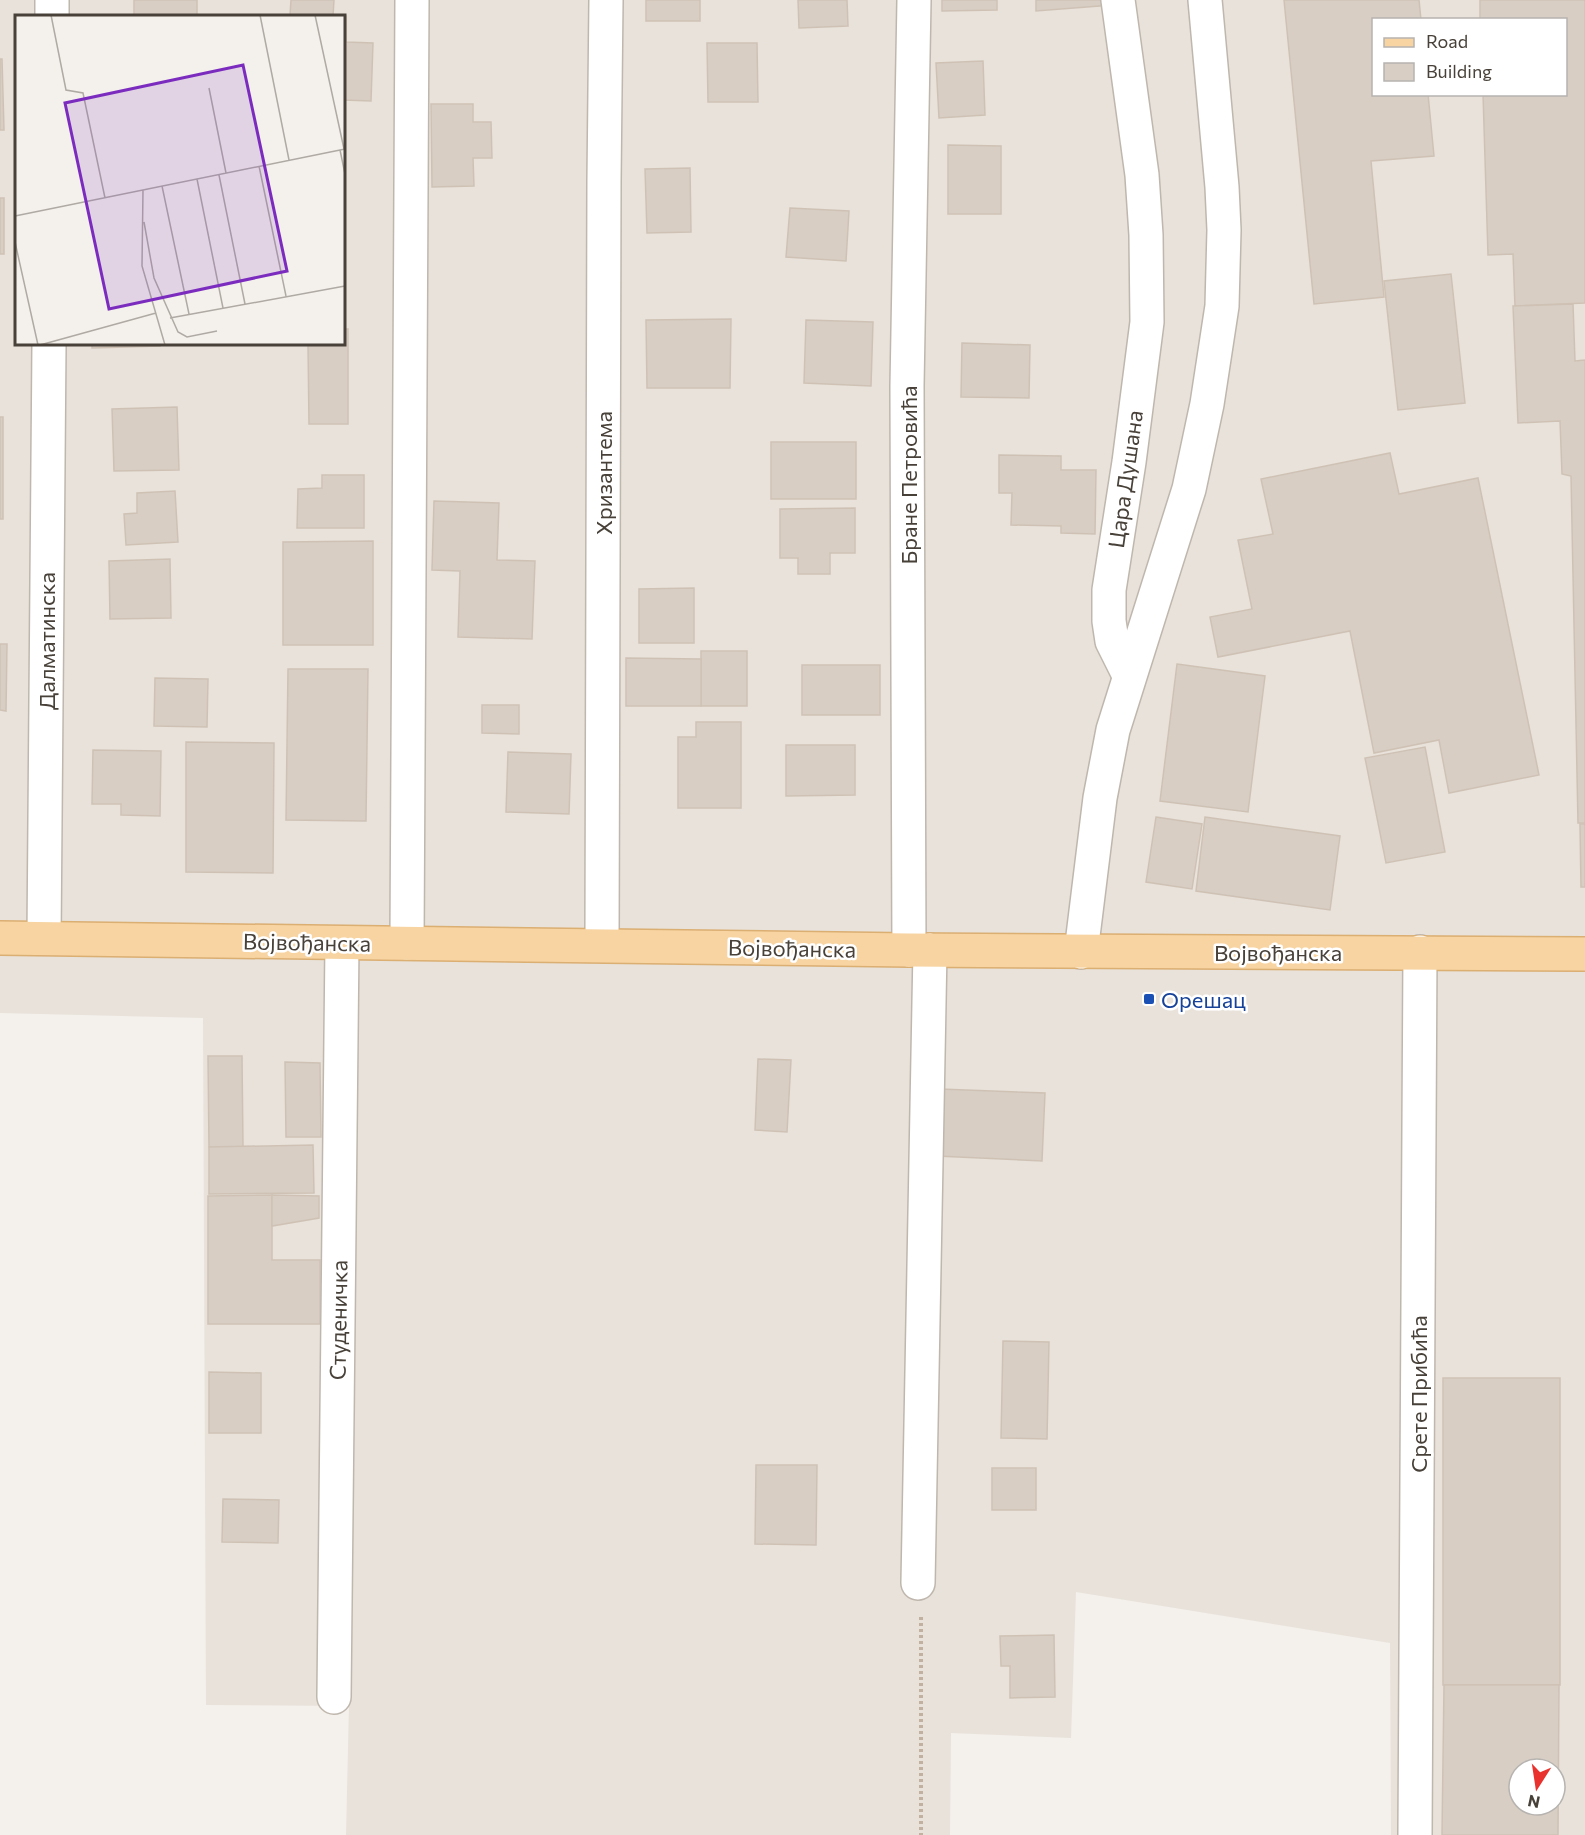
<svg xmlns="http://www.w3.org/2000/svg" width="1585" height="1835" font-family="Commissioner,sans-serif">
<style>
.residential{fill:#e8e2da;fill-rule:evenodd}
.building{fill:#d8cec4;stroke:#cfc2b5;stroke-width:1.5;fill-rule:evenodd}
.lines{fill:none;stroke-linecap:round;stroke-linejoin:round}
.minor-casing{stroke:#bfb7ae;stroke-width:36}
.major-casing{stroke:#dbae72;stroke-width:36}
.path{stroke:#c0b1a1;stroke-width:4;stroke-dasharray:3 3;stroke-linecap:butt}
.minor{stroke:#fff;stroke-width:33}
.major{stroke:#f7d4a2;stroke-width:33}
.transit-dot{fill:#1a4fb4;stroke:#fff;stroke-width:2}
.labels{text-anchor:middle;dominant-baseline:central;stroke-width:5;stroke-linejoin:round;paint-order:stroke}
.street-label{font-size:22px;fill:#484139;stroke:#fff}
.transit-label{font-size:22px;fill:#164399;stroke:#fff;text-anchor:start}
.inset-road{fill:none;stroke:#afaaa4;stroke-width:1.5}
.view{fill:#7b2cbf;fill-opacity:0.15;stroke:#7b2cbf;stroke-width:3}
.inset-edge{fill:none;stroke:#484139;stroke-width:3}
</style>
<rect width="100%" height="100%" fill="#f4f0eb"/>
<path class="residential" d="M0 0H1585V1835H1391L1390 1643 1076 1592 1071 1738 951 1733 950 1835H346L349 1706 206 1705 203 1018 0 1013ZM16 16H344V344H16ZM1374 20H1566V94H1374ZM1519 1769H1555V1805H1519Z"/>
<g class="building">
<rect x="134" y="0" width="63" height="16"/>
<path d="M291 0H334L333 16H346V42L373 43 371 101 344 100V16H290Z"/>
<rect x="646" y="0" width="54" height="21"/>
<path d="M798 0H847L848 26 799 28Z"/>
<path d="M942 0H997V10L942 11Z"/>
<path d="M1036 0H1111L1112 5 1036 11Z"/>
<path d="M1284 0H1419L1421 20H1374V94H1428L1434 156 1371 161 1384 297 1314 304Z"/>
<path d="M1480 0H1585V303L1515 306 1513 254 1488 255 1483 94H1566V20H1480Z"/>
<path d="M707 43H757L758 102H708Z"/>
<path d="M0 59H2L4 130H0Z"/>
<path d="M983 61 985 115 939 118 936 63Z"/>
<path d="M431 104H473V122H491L492 158H473L474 186 432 187Z"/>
<path d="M948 145 1001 146V214H948Z"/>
<path d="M690 168 691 232 647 233 645 169Z"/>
<rect x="0" y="198" width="4" height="56"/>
<path d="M790 208 849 211 846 261 786 257Z"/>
<path d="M1451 274 1465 403 1398 410 1384 281Z"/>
<path d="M1573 304 1575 361 1585 360V823H1578L1571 476 1562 474 1560 421 1518 423 1513 306Z"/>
<path d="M731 319 730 388H647L646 320Z"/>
<path d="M806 320 873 322 871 386 804 383Z"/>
<path d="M344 329H348V424H309L308 344H344Z"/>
<path d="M962 343 1030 345 1029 398 961 397Z"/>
<path d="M92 344H160V346L92 348Z"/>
<path d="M177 407 179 470 114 471 112 409Z"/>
<rect x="0" y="417" width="3" height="102"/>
<rect x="771" y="442" width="85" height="57"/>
<path d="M1390 453 1399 494 1478 478 1539 775 1449 793 1439 740 1374 753 1350 631 1218 657 1210 617 1252 609 1238 540 1273 534 1261 479Z"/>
<path d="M999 455 1061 456V470H1096L1095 534 1061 533V526L1011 525 1012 493H999Z"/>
<path d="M322 475H364V528H297L298 489 322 488Z"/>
<path d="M175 491 178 542 126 545 124 514 137 513V493Z"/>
<path d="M434 501 499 503 497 560 535 561 532 639 458 637 460 571 432 570Z"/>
<path d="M855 508V553H830V574H798V558H780V509Z"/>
<path d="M373 541V645H283V542Z"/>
<path d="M170 559 171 618 110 619 109 561Z"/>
<path d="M694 588V643H639V589Z"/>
<path d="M0 644H7L6 711 0 710Z"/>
<rect x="701" y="651" width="46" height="55"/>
<path d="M626 658 701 659V706H626Z"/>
<path d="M1177 664 1265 676 1248 812 1160 801Z"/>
<rect x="802" y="665" width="78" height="50"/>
<path d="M288 669H368L366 821 286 820Z"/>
<path d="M155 678 208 679 207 727 154 726Z"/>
<path d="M482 705H519V734L482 733Z"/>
<path d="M696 722H741V808H678V737H696Z"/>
<path d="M186 742 274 743 273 873 186 872Z"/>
<path d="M786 745H855V795L786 796Z"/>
<path d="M1425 747 1445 852 1386 863 1365 758Z"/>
<path d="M93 750 161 751 160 816 121 815V804H92Z"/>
<path d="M508 752 571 754 569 814 506 812Z"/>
<path d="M1156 817 1202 824 1192 889 1146 882Z"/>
<path d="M1205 817 1340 836 1330 910 1196 891Z"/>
<path d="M1580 824H1585V887H1581Z"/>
<path d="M208 1056H242L243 1147H209Z"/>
<path d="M758 1059 791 1060 787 1132 755 1130Z"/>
<path d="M285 1062 320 1063 321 1137H286Z"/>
<path d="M940 1089 1045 1093 1042 1161 937 1156Z"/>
<path d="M313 1145 314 1193 209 1194V1147Z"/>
<path d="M272 1195V1260H320V1324H208V1196Z"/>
<path d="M272 1195 319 1196V1218L272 1226Z"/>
<path d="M1003 1341 1049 1342 1047 1439 1001 1438Z"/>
<path d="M209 1372 261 1373V1433H209Z"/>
<rect x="1443" y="1378" width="117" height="307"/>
<path d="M756 1465H817L816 1545 755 1544Z"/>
<rect x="992" y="1468" width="44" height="42"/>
<path d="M223 1499 279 1500 278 1543 222 1542Z"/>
<path d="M1054 1635 1055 1697 1010 1698V1666H1001L1000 1636Z"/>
<path d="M1444 1685H1559L1558 1835H1442ZM1519 1769H1555V1805H1519Z"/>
</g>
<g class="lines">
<defs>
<g id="minor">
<path d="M1118 0 1142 175 1146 235 1147 322 1129 462 1109 590V621L1112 641 1129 675"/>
<path d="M52 16V0"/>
<path d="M44 938 49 344"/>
<path d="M407 943 412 0"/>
<path d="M602 945 604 181 606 0"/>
<path d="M909 950 907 386 914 0"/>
<path d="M1081 952 1100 798 1113 730 1189 489 1207 404 1222 306 1224 230 1222 187 1205 0"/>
<path d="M918 1583 930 950"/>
<path d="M334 1697 342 943"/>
<path d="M1415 1835 1420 952"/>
</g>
<path id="major" d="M0 938 909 950 1585 954"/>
</defs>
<use href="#minor" class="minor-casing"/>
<use href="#major" class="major-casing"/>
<path class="path" d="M921 1617V1835"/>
<use href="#minor" class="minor"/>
<use href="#major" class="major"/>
</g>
<rect class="transit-dot" x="1143" y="993" width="12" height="12" rx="3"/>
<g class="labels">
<g class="street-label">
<text transform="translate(603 473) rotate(-90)">Хризантема</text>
<text transform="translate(908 475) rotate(-90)">Бране Петровића</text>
<text transform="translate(1125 479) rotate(-82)">Цара Душана</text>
<text transform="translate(46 641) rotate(-90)">Далматинска</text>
<text transform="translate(307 942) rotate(1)">Војвођанска</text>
<text transform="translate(792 948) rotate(1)">Војвођанска</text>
<text x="1278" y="952">Војвођанска</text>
<text transform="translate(338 1320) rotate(-89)">Студеничка</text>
<text transform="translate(1418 1394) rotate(-90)">Срете Прибића</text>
</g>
<g class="transit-label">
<text x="1161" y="999">Орешац</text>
</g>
</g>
<g transform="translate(15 15)">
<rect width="330" height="330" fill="#f4f0eb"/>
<path class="inset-road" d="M36 0 51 75 68 78 90 183M245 0 274 145M300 0 329 134M194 73 211 158M325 135 330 159M244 151 271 281M204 160 230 289M182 164 208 293M147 171 174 299M128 175 127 251 150 330M0 201 330 134M129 207 139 263 163 317 172 322 202 316M0 227 23 330M155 303 330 271M25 330 141 298"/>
<path class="view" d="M228 50 272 256 94 294 50 88Z"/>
<rect width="330" height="330" class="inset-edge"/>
</g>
<rect x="1372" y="18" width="195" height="78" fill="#ffffff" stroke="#b6b3b0" stroke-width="1.5"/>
<rect x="1384" y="38" width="30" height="9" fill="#f7d4a2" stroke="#b6b3b0" stroke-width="1.5"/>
<text x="1426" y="48" font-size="18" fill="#484139">Road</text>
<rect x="1384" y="63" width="30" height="18" fill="#d8cec4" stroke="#b6b3b0" stroke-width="1.5"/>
<text x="1426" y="78" font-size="18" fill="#484139">Building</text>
<g transform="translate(1537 1787) rotate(192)"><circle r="28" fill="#ffffff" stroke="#b6b3b0" stroke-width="1.5"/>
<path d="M0-4.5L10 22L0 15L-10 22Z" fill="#e9322d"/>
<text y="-9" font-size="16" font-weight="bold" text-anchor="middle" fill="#484139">N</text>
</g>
</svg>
